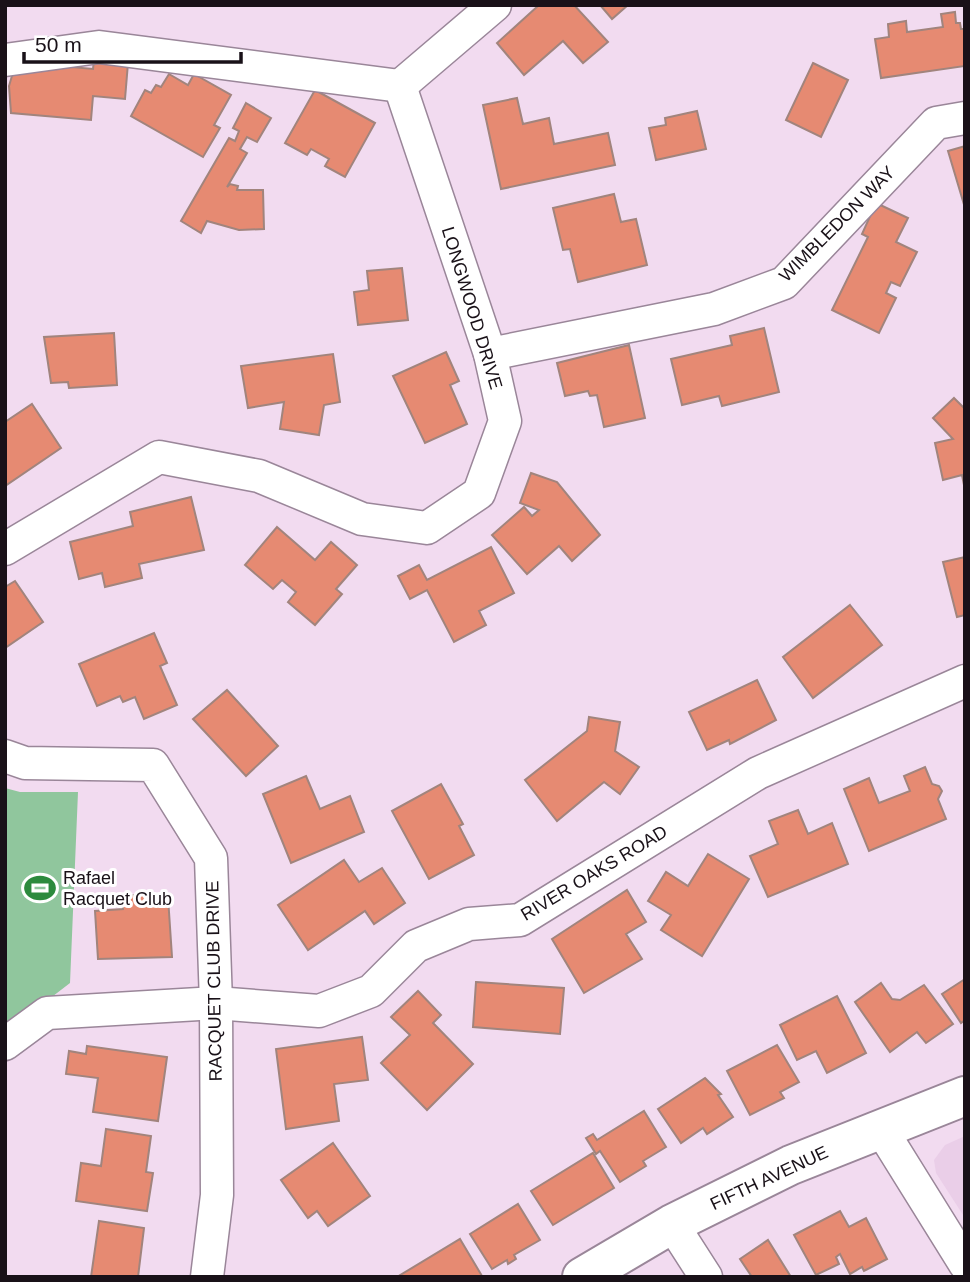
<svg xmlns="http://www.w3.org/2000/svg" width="970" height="1282" font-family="Helvetica,sans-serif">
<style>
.built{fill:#eacee8}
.green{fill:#90c69d}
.building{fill:#e68a72;stroke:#a1847d;stroke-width:2}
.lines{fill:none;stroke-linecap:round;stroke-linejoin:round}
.minor-casing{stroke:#9a8699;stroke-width:35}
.tertiary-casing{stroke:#9a8699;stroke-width:42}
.minor{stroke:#fff;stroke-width:32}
.tertiary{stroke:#fff;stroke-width:38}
.labels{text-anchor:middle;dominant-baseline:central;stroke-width:6;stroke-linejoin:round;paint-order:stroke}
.street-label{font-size:18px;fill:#191118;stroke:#fff}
.poi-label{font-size:18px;fill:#191118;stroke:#fff;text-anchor:start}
</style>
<rect width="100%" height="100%" fill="#f2dbf0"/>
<path class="built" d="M965 1136V1218L936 1173 934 1160 945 1145Z"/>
<path class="green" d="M5 788 20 792H78L70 983 5 1033Z"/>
<g class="building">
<path d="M539 5H574L608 42 583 63 563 41 524 75 497 43Z"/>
<path d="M600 5H628L612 19Z"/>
<path d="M955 12 956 23H960L961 29H965V66L881 78 875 39 889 37 888 24 906 21 907 32 943 27 941 14Z"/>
<path d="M94 60 128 63 125 99 93 96 91 120 11 113 9 86 16 62 93 69Z"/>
<path d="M813 63 848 80 821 137 786 120Z"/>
<path d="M169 74 188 85 194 74 231 95 214 125 220 128 203 157 131 116 145 90 151 93 156 85 161 87Z"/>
<path d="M315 90 375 123 345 177 325 166 329 159 311 149 307 155 285 143Z"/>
<path d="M517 98 523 124 549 118 554 144 608 133 615 165 501 189 483 105Z"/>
<path d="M246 103 271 118 257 142 247 137 240 149 247 153 227 187 230 184 238 186 237 190H263L264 229 239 230 207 221 201 233 181 221 229 138 235 141 239 131 233 128Z"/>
<path d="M697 111 706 149 656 160 649 128 666 125 665 118Z"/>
<path d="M965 146V208L948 151Z"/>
<path d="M614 194 621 222 636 219 647 265 578 282 570 249 563 250 553 208Z"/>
<path d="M876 203 908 218 896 242 917 252 900 286 891 282 886 293 896 298 879 333 832 310 868 237 862 234Z"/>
<path d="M402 268 408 320 358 325 354 292 369 290 367 271Z"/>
<path d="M764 328 779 392 722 406 719 396 682 405 671 359 732 345 730 336Z"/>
<path d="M114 333 117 385 69 388 68 382 51 383 44 337Z"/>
<path d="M629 345 645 418 604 427 597 395 590 396 588 391 565 396 557 363Z"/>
<path d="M446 352 459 381 450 385 467 424 425 443 393 376Z"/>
<path d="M333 354 340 402 324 405 319 435 280 429 284 402 248 408 241 366Z"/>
<path d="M954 398 965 409V490L962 475 943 480 935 443 953 439 933 418Z"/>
<path d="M32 404 61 448 5 486V422Z"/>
<path d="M531 473 557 482 600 535 572 561 559 546 527 574 492 535 524 507 532 516 539 510 520 503Z"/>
<path d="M191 497 204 550 139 564 142 578 105 587 102 573 79 579 70 542 133 526 130 512Z"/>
<path d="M277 527 315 560 331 542 357 565 336 589 342 594 315 625 288 602 296 592 282 580 273 589 245 565Z"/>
<path d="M491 547 514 593 479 611 486 625 454 642 427 590 410 599 398 576 419 565 427 580Z"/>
<path d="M965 557V615L957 617 943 562Z"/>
<path d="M15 581 43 622 5 648V587Z"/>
<path d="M850 605 882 645 813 698 783 657Z"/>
<path d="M154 633 167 663 160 666 177 705 144 719 135 697 123 702 120 696 97 706 79 664Z"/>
<path d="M757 680 776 720 730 744 729 740 707 750 689 712Z"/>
<path d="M227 690 278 746 246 776 193 719Z"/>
<path d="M589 717 620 722 615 751 639 767 620 794 604 782 557 821 525 780 587 731Z"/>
<path d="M925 767 932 784 939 786 942 791 938 799 946 819 869 851 844 789 869 778 879 803 910 791 904 776Z"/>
<path d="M306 776 320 809 350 796 364 832 291 863 263 794Z"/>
<path d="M441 784 463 824 459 826 474 855 429 879 392 811Z"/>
<path d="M798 810 808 834 832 823 848 864 768 897 750 856 778 844 769 821Z"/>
<path d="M708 854 749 879 702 956 661 930 671 915 648 901 666 872 688 886Z"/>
<path d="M344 860 359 882 382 868 405 903 374 924 365 911 308 950 278 905Z"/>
<path d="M627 890 646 922 626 934 642 959 584 993 552 939Z"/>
<path d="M149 894V899L168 897 172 957 98 959 95 911 123 909 122 896Z"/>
<path d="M965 979V1020L961 1023 942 994Z"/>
<path d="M476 982 564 988 560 1034 473 1027Z"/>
<path d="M881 983 892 999 900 1000 924 985 953 1024 926 1043 917 1032 890 1052 855 1002Z"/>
<path d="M418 991 441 1015 433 1023 473 1064 427 1110 381 1063 410 1035 391 1017Z"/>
<path d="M837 996 866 1053 827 1073 816 1051 797 1060 780 1025Z"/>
<path d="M362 1037 368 1080 334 1084 339 1121 286 1129 276 1049Z"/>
<path d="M777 1045 799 1082 780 1092 784 1098 750 1115 727 1071Z"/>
<path d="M87 1046 167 1057 158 1121 93 1112 98 1078 66 1074 69 1051 86 1054Z"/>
<path d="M705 1078 721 1094 718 1095 733 1117 707 1134 703 1128 681 1143 658 1109Z"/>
<path d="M644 1111 666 1147 643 1161 646 1166 620 1182 600 1151 596 1154 586 1138 593 1134 597 1140Z"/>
<path d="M106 1129 151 1136 146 1172 153 1173 147 1211 76 1201 81 1163 101 1166Z"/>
<path d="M333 1143 370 1196 328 1226 317 1211 308 1218 281 1180Z"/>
<path d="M593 1153 614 1188 553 1225 531 1191Z"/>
<path d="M518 1204 540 1240 514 1255 516 1259 508 1264 507 1260 492 1269 470 1234Z"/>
<path d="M840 1211 849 1227 866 1218 887 1259 864 1271 862 1267 850 1274 840 1254 836 1257 839 1264 816 1275 794 1235Z"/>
<path d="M99 1221 144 1228 138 1277H91Z"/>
<path d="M460 1239 482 1276 397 1277Z"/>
<path d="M768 1240 791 1277H752L740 1259Z"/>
</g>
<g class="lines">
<defs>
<g id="minor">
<path d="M5 60 99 47 400 86"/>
<path d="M400 86 495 5"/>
<path d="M490 354 714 309 784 283 936 123 965 118"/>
<path d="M5 549 159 457 259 476 362 519 427 528 479 493 505 421 490 354 400 86"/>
<path d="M5 756 25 763 153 765 211 858 216 1003 217 1195 207 1277"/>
<path d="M5 1044 47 1013 216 1003 319 1011 371 991 416 946 469 924 520 920 758 773 965 681"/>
<path d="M881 1129 965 1264"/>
<path d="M672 1224 706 1277"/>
</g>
<path id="tertiary" d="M582 1277 672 1224 791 1165 965 1096"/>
</defs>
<use href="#minor" class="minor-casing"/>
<use href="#tertiary" class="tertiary-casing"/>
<use href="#minor" class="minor"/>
<use href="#tertiary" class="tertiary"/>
</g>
<defs>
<symbol id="stadium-bare" viewBox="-9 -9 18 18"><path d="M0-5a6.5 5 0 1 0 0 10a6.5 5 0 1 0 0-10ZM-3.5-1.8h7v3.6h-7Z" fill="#2c8a3d" stroke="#fff" stroke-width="2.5" paint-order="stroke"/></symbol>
</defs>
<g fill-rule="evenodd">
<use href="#stadium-bare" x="18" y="866" width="44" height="44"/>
</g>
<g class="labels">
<g class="street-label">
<text transform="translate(837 224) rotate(-45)">WIMBLEDON WAY</text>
<text transform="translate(472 308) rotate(73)">LONGWOOD DRIVE</text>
<text transform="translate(594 873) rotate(-31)">RIVER OAKS ROAD</text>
<text transform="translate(214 981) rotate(-91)">RACQUET CLUB DRIVE</text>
<text transform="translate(769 1178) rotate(-25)">FIFTH AVENUE</text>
</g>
<g class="poi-label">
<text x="63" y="878">Rafael<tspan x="63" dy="21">Racquet Club</tspan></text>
</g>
</g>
<rect width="970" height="1282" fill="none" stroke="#191118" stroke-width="14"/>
<path d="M24 52v10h217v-10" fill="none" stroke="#191118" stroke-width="3.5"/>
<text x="35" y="52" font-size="21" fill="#191118" stroke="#ffffff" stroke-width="5" paint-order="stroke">50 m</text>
</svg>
